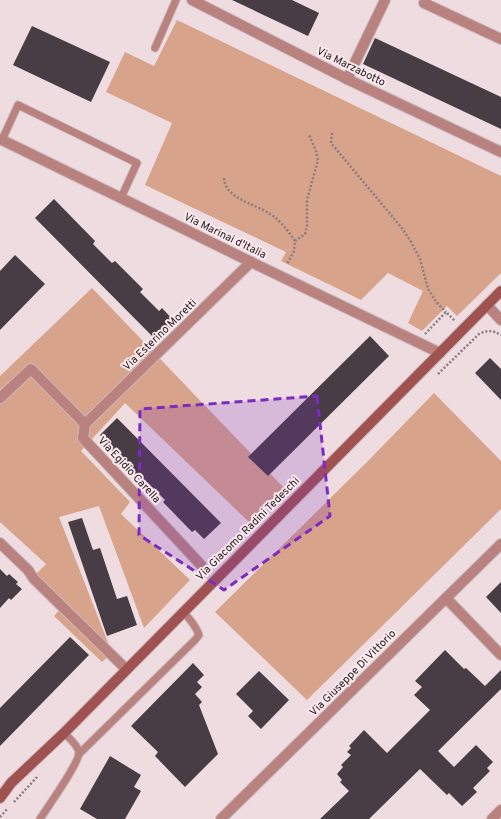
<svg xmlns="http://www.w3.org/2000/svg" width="501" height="819" font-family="Overpass,sans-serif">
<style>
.green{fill:#d7a38b}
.building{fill:#483c45}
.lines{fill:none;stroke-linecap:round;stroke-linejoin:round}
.lane-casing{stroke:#c9b9bd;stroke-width:9}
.street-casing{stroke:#c9b9bd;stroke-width:12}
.secondary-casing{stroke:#c9b9bd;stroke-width:12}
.path{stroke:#897d80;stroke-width:2.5;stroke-dasharray:2 2;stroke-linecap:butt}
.lane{stroke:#b9827f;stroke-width:7}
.street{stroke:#b9827f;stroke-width:10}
.secondary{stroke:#a05250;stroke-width:10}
.marked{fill:#7b2cbf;fill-opacity:0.2;stroke:#7b2cbf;stroke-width:3;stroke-dasharray:8 5;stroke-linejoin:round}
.labels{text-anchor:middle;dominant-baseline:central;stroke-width:4;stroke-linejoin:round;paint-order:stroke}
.street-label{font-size:11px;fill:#211b1d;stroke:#fbe9ee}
</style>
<rect width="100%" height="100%" fill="#eedce0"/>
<g class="green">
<path d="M177 20 501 176V273L457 316 447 306 422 331 408 323 423 291 388 273 361 300 281 261 286 252 145 185 172 123 106 92 125 52 154 66Z"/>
<path d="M92 288 284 488 250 523 125 403 81 451 130 502 121 514 190 580 144 628 99 506 59 517 112 653 102 662 54 616 65 604 35 575 46 564 0 522V376Z"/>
<path d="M434 393 501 461V509L307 700 215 612 368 461Z"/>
</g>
<g class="building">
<path d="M232 0H292L319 13 308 36Z"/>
<path d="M32 26 110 62 91 102 13 65Z"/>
<path d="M375 38 501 97V129L363 64Z"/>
<path d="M54 199 95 241 93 244 112 263 115 261 143 289 140 292 159 311 162 308 176 323 157 341 35 218Z"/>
<path d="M15 255 45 284 0 330V271Z"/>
<path d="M370 336 389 356 268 476 248 457Z"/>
<path d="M490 358 501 369V400L475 373Z"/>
<path d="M117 418 221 523 204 539 195 530 192 532 163 502 165 500 145 480 142 482 108 447 110 445 100 435Z"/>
<path d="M82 518 93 550 100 548 117 599 127 596 137 625 107 636 68 522Z"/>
<path d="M0 569 7 576 9 574 18 582 16 584 22 589 11 600 9 598 0 608Z"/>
<path d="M501 582V613L486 597Z"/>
<path d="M70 637 89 655 0 746V708Z"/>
<path d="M445 650 464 669 466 668 485 686 501 670V689L438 751 454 767 476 745 493 762 487 768 490 771 473 788 477 792 462 806 449 793 447 795 420 769 369 819H320L349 791 340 782 342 780 337 774 343 767 341 765 351 755 347 752 351 748 349 746 364 730 387 753 430 710 414 695 422 687 415 681Z"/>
<path d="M193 663 204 675 197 682 202 687 195 694 202 702 199 705 218 754 185 787 155 756 158 752 131 726Z"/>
<path d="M259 671 289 700 261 729 248 716 253 711 236 694Z"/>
<path d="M110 756 141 775 134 787 141 791 125 819H97L80 809Z"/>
</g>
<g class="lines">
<defs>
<g id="lane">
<path d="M155 48 176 0"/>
<path d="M2 140 18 105 137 163 121 198"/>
<path d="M79 754 195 640 199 635C196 626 190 619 183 612"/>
<path d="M40 819C47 808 80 762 79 752 77 744 69 738 64 733"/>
</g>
<g id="street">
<path d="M192 0 347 79 501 152"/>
<path d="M426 0 424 3 501 39"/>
<path d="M347 79 385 0"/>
<path d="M0 139 121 198 251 262 440 353"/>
<path d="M487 305 501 320"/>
<path d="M0 398 31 369 85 424"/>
<path d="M85 424 251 262"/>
<path d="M85 424 83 438 201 565"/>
<path d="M0 543 28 570 34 579 126 669"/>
<path d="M446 598 501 655"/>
<path d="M221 819 501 544"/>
<path d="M492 819 501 810"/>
</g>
<path id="secondary" d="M0 798 11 783 64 733 501 291"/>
</defs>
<use href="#lane" class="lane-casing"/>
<use href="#street" class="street-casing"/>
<use href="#secondary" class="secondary-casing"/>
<g class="path">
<path d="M332 133 331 143 401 227 410 240 420 259 428 289 437 303 446 312"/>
<path d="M224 178C225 199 256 204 270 214 281 221 288 231 295 241L294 251 287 264"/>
<path d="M295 241 305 234 307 226V200L318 160 316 151 309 135"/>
<path d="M425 334 446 312 455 321"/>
<path d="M438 374 479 334C487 330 493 330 501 335"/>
<path d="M14 802 38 776"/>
<path d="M0 817 8 808"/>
</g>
<use href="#lane" class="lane"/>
<use href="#street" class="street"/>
<use href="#secondary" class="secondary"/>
</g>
<path class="marked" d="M317 396 330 516 224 590 139 535 140 409Z"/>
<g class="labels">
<g class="street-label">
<text transform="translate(351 67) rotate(26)">Via Marzabotto</text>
<text transform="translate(225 236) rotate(26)">Via Marinai d'Italia</text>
<text transform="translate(160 335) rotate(-44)">Via Esterino Moretti</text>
<text transform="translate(129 470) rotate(47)">Via Egidio Carella</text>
<text transform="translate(248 529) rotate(-45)">Via Giacomo Radini Tedeschi</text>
<text transform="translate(353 673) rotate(-45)">Via Giuseppe Di Vittorio</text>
</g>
</g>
</svg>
